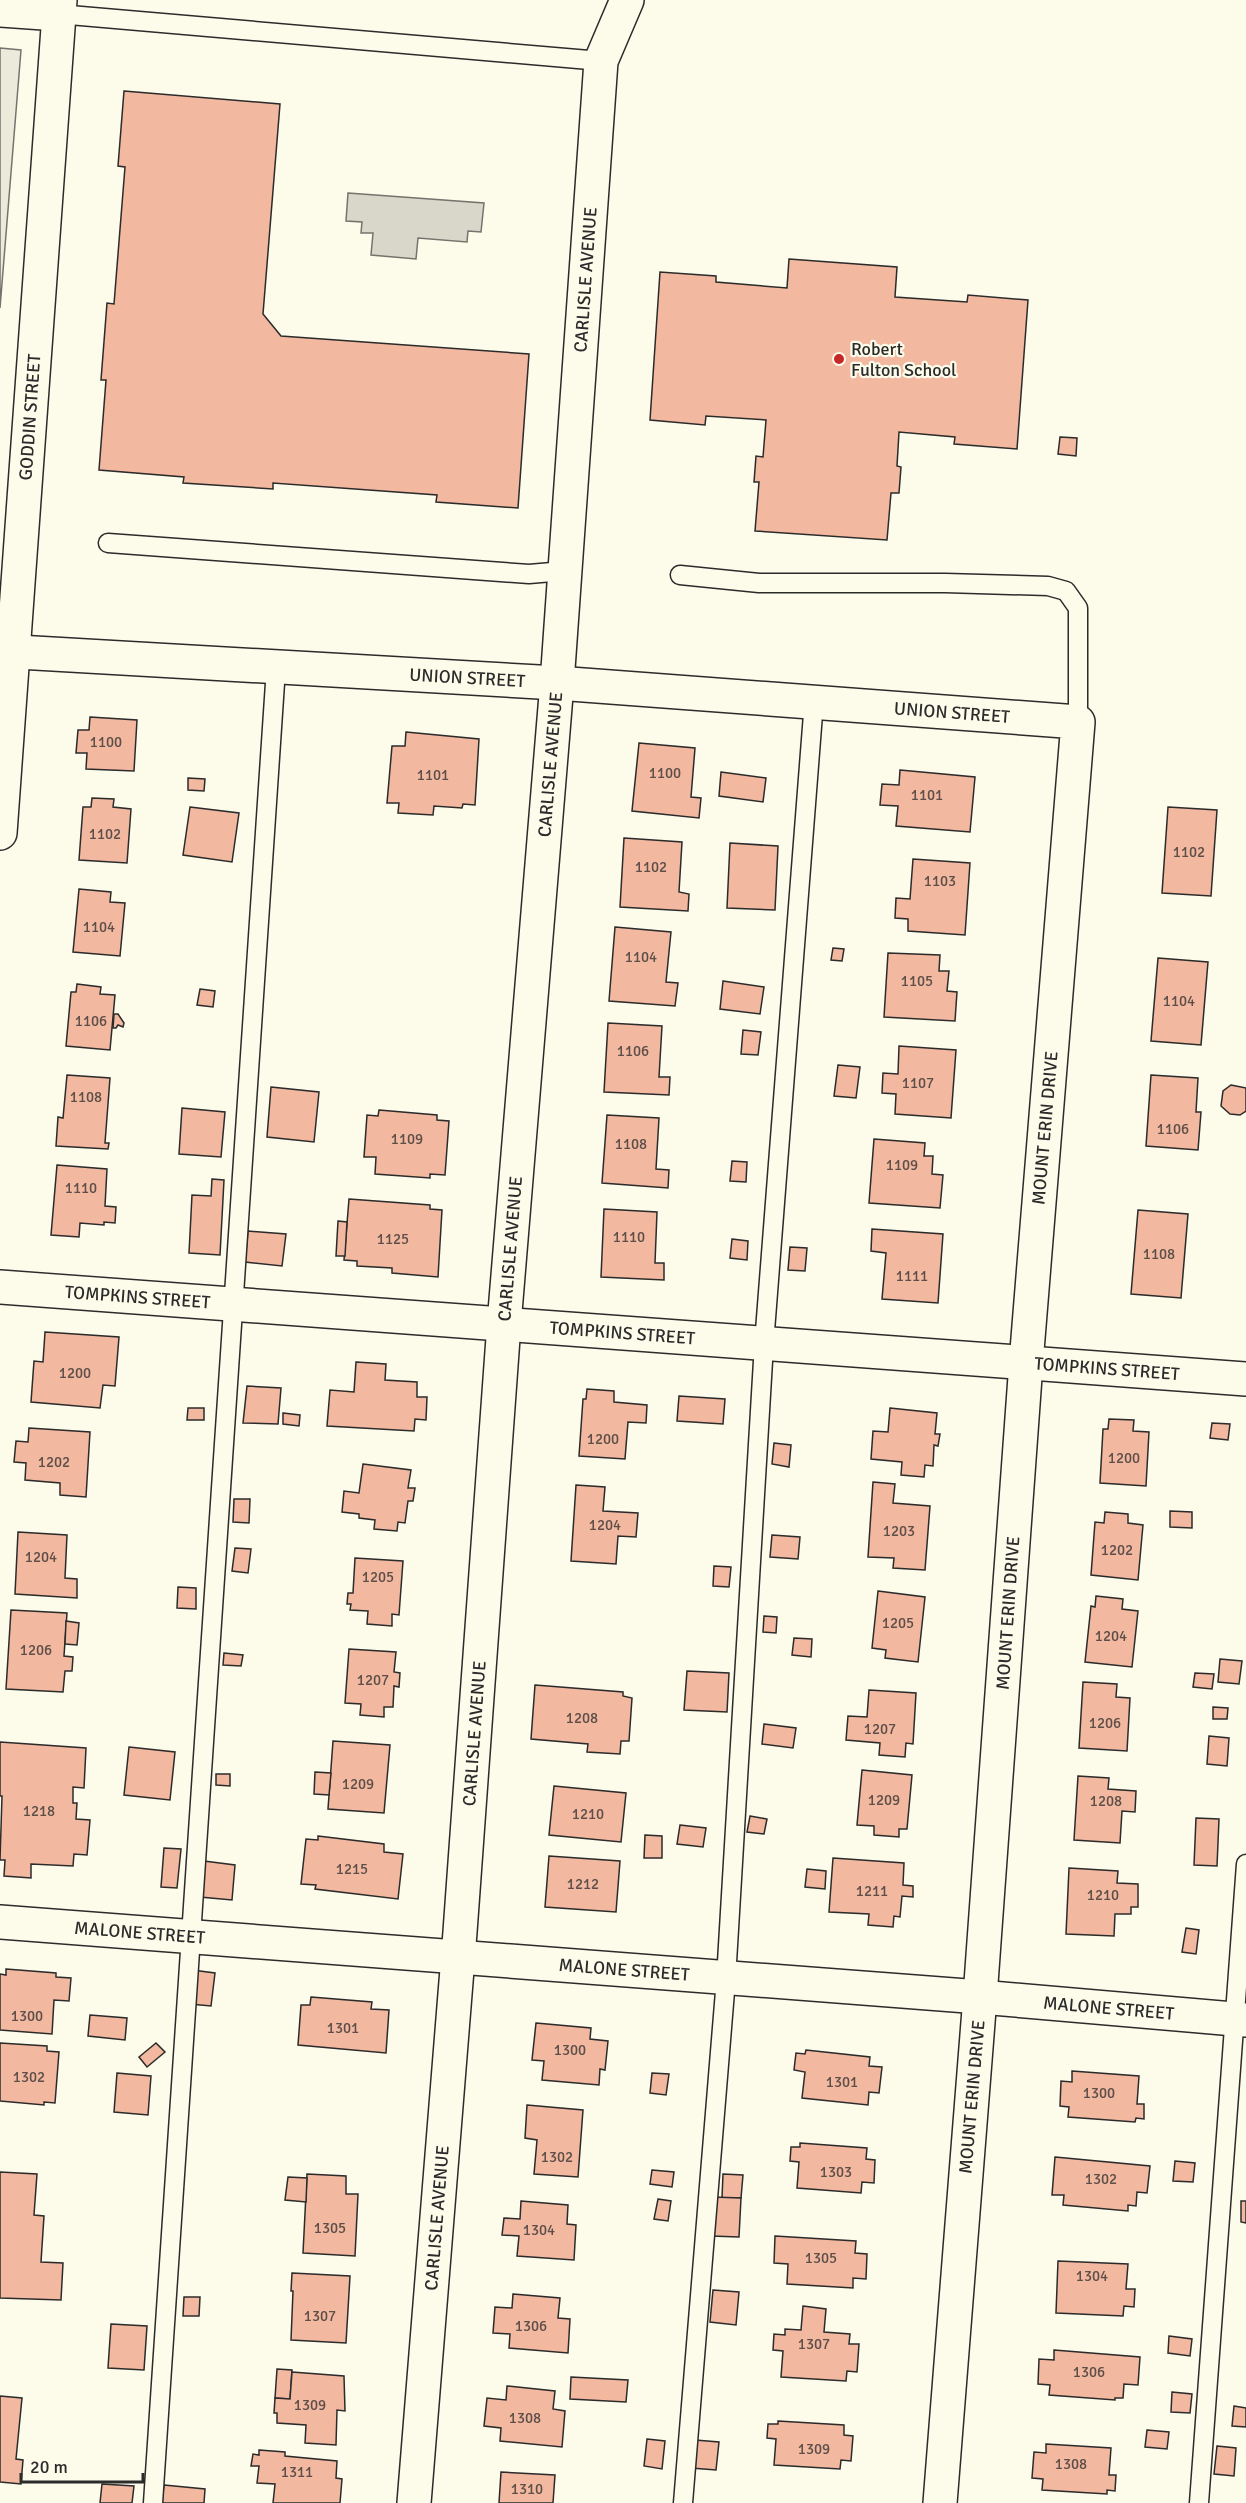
<svg xmlns="http://www.w3.org/2000/svg" width="1246" height="2503" font-family="Signika,sans-serif">
<style>
.green{fill:#ecebdb;stroke:#74746e;stroke-width:1.5}
.water{fill:#d8d7c9;stroke:#74746e;stroke-width:1.5}
.building{fill:#f2b8a0;stroke:#2b2b2b;stroke-width:1.5}
.lines{fill:none;stroke-linecap:round;stroke-linejoin:round}
.service-casing{stroke:#2b2b2b;stroke-width:21}
.minor-casing{stroke:#2b2b2b;stroke-width:36}
.service{stroke:#fdfbea;stroke-width:18}
.minor{stroke:#fdfbea;stroke-width:33}
.poi-dot{fill:#c62828;stroke:#fdfbea;stroke-width:2}
.labels{text-anchor:middle;dominant-baseline:central;stroke-width:4.5;stroke-linejoin:round;paint-order:stroke}
.number-label{font-size:15px;fill:#5d4e48}
.street-label{font-size:18px;fill:#2b2b2b;stroke:#fdfbea}
.poi-label{font-size:18px;fill:#2b2b2b;stroke:#fdfbea;text-anchor:start}
</style>
<rect width="100%" height="100%" fill="#fdfbea"/>
<path class="green" d="M0 48 21 50 0 308Z"/>
<path class="water" d="M348 193 484 203 481 232 468 231 467 242 418 238 416 259 371 255 373 233H361L362 222 346 221Z"/>
<g class="building">
<path d="M124 91 280 104 263 314 281 336 529 354 518 508 436 502 437 495 273 483V489L183 483 184 477 99 470 106 380H101L107 303 114 304 125 167 118 166Z"/>
<path d="M789 259 897 267 895 297 967 302 968 295 1028 300 1017 449 954 444 955 437 899 432 897 466 901 467 899 493H891L887 540 755 531 759 482H754L756 456 763 457 766 420 706 416 705 425 650 420 660 272 716 276V282L787 288Z"/>
<path d="M1060 437 1077 438 1076 456 1058 454Z"/>
<path d="M90 717 137 720 134 771 86 769 87 753H76L78 730H89Z"/>
<path d="M406 732 479 739 475 805 463 804 462 808 434 806 433 815 398 813 399 803H387L392 746H405Z"/>
<path d="M639 743 695 748 691 797 701 798 699 818 632 811Z"/>
<path d="M900 770 975 777 970 832 896 826 898 806 880 805 882 784 899 785Z"/>
<path d="M721 772 766 778 763 802 719 796Z"/>
<path d="M188 778 205 779 204 791 188 790Z"/>
<path d="M92 798 114 799 113 807 131 809 127 863 79 860 83 807H91Z"/>
<path d="M190 807 239 813 232 862 183 855Z"/>
<path d="M1168 807 1217 810 1211 896 1162 893Z"/>
<path d="M624 838 682 842 679 892 689 894 688 911 620 907Z"/>
<path d="M730 843 778 846 775 910 727 908Z"/>
<path d="M913 859 970 863 965 935 908 931V919L895 918 896 898 910 899Z"/>
<path d="M79 889 111 892 110 902 125 903 120 956 73 952Z"/>
<path d="M615 927 671 932 666 982 678 983 675 1006 609 1001Z"/>
<path d="M833 948 844 949 842 961 831 960Z"/>
<path d="M888 953 940 955 939 971H949L947 991 957 992 955 1021 884 1017Z"/>
<path d="M1158 958 1208 962 1201 1045 1151 1041Z"/>
<path d="M723 981 764 987 760 1014 720 1009Z"/>
<path d="M77 984 101 987 100 994 115 995 110 1050 66 1046 71 992H76Z"/>
<path d="M200 989 215 991 213 1007 197 1005Z"/>
<path d="M114 1014H118L124 1023 123 1027 118 1025 116 1028H113Z"/>
<path d="M608 1023 662 1026 659 1077H670L669 1095 604 1092Z"/>
<path d="M743 1030 761 1032 758 1055 741 1054Z"/>
<path d="M899 1046 956 1050 951 1118 895 1114 896 1094 882 1093 883 1073 898 1074Z"/>
<path d="M838 1065 860 1067 856 1098 834 1096Z"/>
<path d="M67 1075 110 1078 105 1143H109L108 1149 56 1146 58 1117 63 1118Z"/>
<path d="M1151 1075 1198 1078 1196 1112H1201L1198 1150 1146 1146Z"/>
<path d="M1231 1085 1246 1088V1111L1240 1115 1230 1114 1221 1106 1223 1091Z"/>
<path d="M271 1087 319 1092 314 1142 267 1137Z"/>
<path d="M182 1108 225 1112 221 1157 179 1154Z"/>
<path d="M379 1110 437 1115V1120L449 1121 445 1175 430 1174V1178L375 1174 376 1157H364L367 1115 378 1116Z"/>
<path d="M607 1115 659 1118 656 1169 669 1170 668 1188 602 1183Z"/>
<path d="M874 1139 925 1143 924 1156H933L932 1174 943 1175 940 1208 869 1203Z"/>
<path d="M732 1161 747 1162 746 1182 730 1181Z"/>
<path d="M57 1165 107 1169 105 1206 116 1207 115 1223 104 1222V1225L80 1223 79 1237 51 1235Z"/>
<path d="M212 1179 224 1180 220 1255 189 1253 192 1195 211 1196Z"/>
<path d="M349 1199 430 1205V1209L442 1210 438 1277 392 1273V1268L357 1266V1261L344 1260Z"/>
<path d="M604 1209 657 1212 655 1263H664V1280L601 1277Z"/>
<path d="M1138 1210 1188 1214 1181 1298 1131 1294Z"/>
<path d="M338 1221 347 1222 345 1256H336Z"/>
<path d="M872 1229 943 1234 938 1303 882 1299 886 1253 871 1251Z"/>
<path d="M248 1231 286 1234 282 1266 245 1262Z"/>
<path d="M732 1239 748 1241 747 1260 730 1258Z"/>
<path d="M790 1247 807 1248 805 1271 788 1270Z"/>
<path d="M45 1332 119 1337 115 1386 103 1385 100 1408 31 1402 34 1361 43 1362Z"/>
<path d="M356 1362 386 1364 385 1380 417 1382V1397H427L426 1420 415 1419 414 1431 327 1426 330 1390 354 1392Z"/>
<path d="M247 1386 281 1388 278 1424 243 1423Z"/>
<path d="M587 1389 614 1391V1402L647 1405 646 1423 628 1422 625 1459 579 1456 583 1399H586Z"/>
<path d="M679 1396 725 1399 723 1424 677 1421Z"/>
<path d="M188 1408H204V1420H187Z"/>
<path d="M890 1408 937 1413 935 1434H940L938 1446 934 1445 933 1466 925 1465 924 1477 901 1475 902 1462 871 1459 873 1431 888 1432Z"/>
<path d="M283 1413 300 1415 299 1426 283 1424Z"/>
<path d="M1109 1419 1134 1420 1133 1431 1149 1432 1146 1486 1100 1483 1103 1429H1108Z"/>
<path d="M1212 1423 1230 1424 1228 1440 1210 1438Z"/>
<path d="M29 1428 90 1432 86 1497 60 1495V1483L25 1480 26 1463 14 1462 16 1441 28 1442Z"/>
<path d="M774 1443 791 1445 789 1467 772 1464Z"/>
<path d="M363 1464 411 1470 408 1488H415L413 1501H408L405 1523 398 1522 397 1531 374 1529 375 1520 359 1518V1514L342 1512 344 1491 359 1493Z"/>
<path d="M873 1482 895 1484 893 1503 930 1506 925 1570 893 1568 894 1558 868 1557Z"/>
<path d="M576 1485 605 1487 603 1511 638 1513 636 1537 618 1536 616 1564 571 1561Z"/>
<path d="M234 1499H250L249 1523 233 1522Z"/>
<path d="M1170 1511 1192 1512V1528L1170 1527Z"/>
<path d="M1105 1512 1128 1514V1523L1143 1525 1138 1580 1091 1575 1095 1522 1104 1523Z"/>
<path d="M18 1532 67 1535 65 1578 77 1579V1598L15 1594Z"/>
<path d="M772 1535 800 1537 798 1559 770 1557Z"/>
<path d="M235 1548 251 1549 248 1573 232 1571Z"/>
<path d="M355 1558 403 1561 399 1615 392 1614V1626L367 1624 368 1611 350 1610 351 1604H347L348 1593H353Z"/>
<path d="M714 1566 731 1567 729 1587 713 1586Z"/>
<path d="M178 1587 196 1588V1609L177 1608Z"/>
<path d="M878 1591 925 1597 918 1662 885 1658 886 1650 872 1648Z"/>
<path d="M1096 1596 1123 1599 1122 1609 1138 1611 1132 1667 1085 1662 1091 1606 1095 1607Z"/>
<path d="M11 1610 67 1613 64 1656 73 1657 72 1671H65L63 1692 6 1689Z"/>
<path d="M764 1616 777 1617 776 1633 763 1632Z"/>
<path d="M66 1621 79 1623 77 1645 65 1644Z"/>
<path d="M794 1638 812 1639 811 1657 792 1655Z"/>
<path d="M349 1649 396 1652 394 1672 400 1673 399 1687 394 1686 393 1707H384V1717L360 1715 361 1704 345 1703Z"/>
<path d="M224 1653 243 1655 241 1666 223 1665Z"/>
<path d="M1220 1659 1242 1661 1239 1684 1218 1682Z"/>
<path d="M687 1671 729 1673 727 1712 684 1710Z"/>
<path d="M1195 1673 1214 1674 1212 1689 1193 1687Z"/>
<path d="M1083 1682 1117 1684 1116 1697 1130 1698 1127 1751 1079 1748Z"/>
<path d="M535 1685 623 1692V1696L632 1698 629 1741H621L620 1754 587 1752 588 1744 531 1739Z"/>
<path d="M869 1690 916 1693 913 1744 906 1743 905 1757 879 1755 880 1743 846 1740 848 1716 867 1717Z"/>
<path d="M1213 1707 1228 1708 1227 1719H1213Z"/>
<path d="M764 1724 796 1728 793 1748 762 1744Z"/>
<path d="M1209 1736 1229 1738 1227 1766 1207 1764Z"/>
<path d="M333 1741 390 1745 384 1813 328 1809Z"/>
<path d="M0 1742 86 1748 84 1788 73 1787V1803H77L76 1819 90 1820 87 1855 74 1854 73 1866 31 1864V1878L4 1876 5 1860H0L2 1796H0Z"/>
<path d="M129 1747 175 1752 170 1800 124 1795Z"/>
<path d="M862 1770 912 1775 907 1829H899V1837L874 1835V1826L857 1825Z"/>
<path d="M315 1772 331 1773 329 1795 314 1794Z"/>
<path d="M216 1774H230V1786L216 1785Z"/>
<path d="M1078 1776 1109 1778 1108 1789 1136 1791 1135 1812 1122 1811 1120 1843 1074 1840Z"/>
<path d="M554 1786 626 1793 621 1842 549 1835Z"/>
<path d="M750 1816 767 1819 764 1834 747 1832Z"/>
<path d="M1196 1818 1219 1819 1217 1866 1194 1865Z"/>
<path d="M680 1825 706 1828 703 1847 677 1844Z"/>
<path d="M645 1835 662 1836V1858H644Z"/>
<path d="M318 1836 384 1844V1852L403 1854 398 1899 315 1889 316 1885 301 1884 306 1839 318 1840Z"/>
<path d="M164 1848 181 1849 177 1888 161 1887Z"/>
<path d="M549 1856 620 1861 616 1912 545 1907Z"/>
<path d="M833 1858 904 1863 903 1885 913 1886V1897L902 1896 900 1917 894 1916 893 1927 868 1925 869 1914 829 1912Z"/>
<path d="M204 1861 235 1865 232 1900 200 1897Z"/>
<path d="M1069 1868 1118 1871 1117 1883 1138 1884V1907H1131V1914H1115L1114 1936 1066 1934Z"/>
<path d="M807 1869 826 1871 825 1889 805 1887Z"/>
<path d="M1186 1928 1199 1930 1196 1954 1182 1952Z"/>
<path d="M6 1969 56 1973V1977L71 1978 69 2001 54 2000 52 2034 0 2030V1974L6 1975Z"/>
<path d="M192 1970 215 1973 211 2006 190 2004Z"/>
<path d="M311 1997 372 2002 371 2009 389 2010 386 2053 298 2045 301 2005H310Z"/>
<path d="M90 2015 127 2018 125 2040 88 2036Z"/>
<path d="M536 2023 591 2028 590 2039 608 2041 605 2070 600 2069 599 2085 542 2080 544 2061 532 2060Z"/>
<path d="M0 2043 47 2046V2051L59 2052 55 2103 44 2102V2105L0 2101Z"/>
<path d="M156 2043 165 2052 147 2067 139 2057Z"/>
<path d="M806 2050 870 2057 869 2066 882 2067 879 2093 869 2092 868 2105 802 2098 805 2072 794 2070 796 2053 805 2054Z"/>
<path d="M1072 2071 1139 2076 1137 2104H1144V2119L1136 2118 1135 2122 1068 2117 1069 2107 1060 2106 1061 2081 1072 2082Z"/>
<path d="M117 2073 151 2076 148 2115 114 2112Z"/>
<path d="M652 2073 669 2074 666 2095 650 2093Z"/>
<path d="M527 2105 583 2110 578 2177 534 2174 537 2140 525 2138Z"/>
<path d="M800 2143 867 2148 866 2159 875 2160 874 2183 862 2182 861 2193 797 2188 799 2162 790 2161 791 2147H800Z"/>
<path d="M1055 2157 1150 2166 1147 2193 1137 2192 1136 2206 1128 2205V2211L1063 2205 1064 2195H1052Z"/>
<path d="M1175 2161 1195 2163 1193 2182 1173 2181Z"/>
<path d="M652 2170 674 2172 672 2187 650 2184Z"/>
<path d="M0 2172 37 2174 34 2215 44 2216 41 2262 63 2263 61 2300 0 2298Z"/>
<path d="M307 2174 346 2176V2194H358L355 2256 303 2253Z"/>
<path d="M723 2174 743 2175 741 2198H722Z"/>
<path d="M288 2177 307 2178 306 2202 285 2200Z"/>
<path d="M712 2197 741 2198 739 2237 711 2236Z"/>
<path d="M658 2199 671 2201 668 2221 654 2219Z"/>
<path d="M521 2201 568 2205 567 2224 576 2225 574 2260 517 2256 519 2236 502 2235 504 2218 520 2219Z"/>
<path d="M1241 2201H1246V2223L1241 2222Z"/>
<path d="M775 2236 856 2241 855 2253 867 2254 866 2279 853 2278V2288L787 2284 788 2264 774 2263Z"/>
<path d="M1058 2261 1128 2264 1126 2289H1135L1134 2307 1124 2306 1123 2316 1056 2313Z"/>
<path d="M292 2273 350 2276 346 2343 291 2340 293 2291H291Z"/>
<path d="M713 2290 739 2292 736 2325 710 2322Z"/>
<path d="M513 2294 560 2298 558 2318 570 2319 568 2353 509 2348 510 2334 493 2333 495 2307 512 2308Z"/>
<path d="M184 2297H200L199 2316H183Z"/>
<path d="M803 2306 826 2309 824 2332 850 2334 849 2344H859L857 2372 847 2371 846 2381 781 2377 783 2351 773 2350 774 2334 785 2335V2329L801 2330Z"/>
<path d="M111 2324 147 2326 144 2370 108 2368Z"/>
<path d="M1169 2336 1192 2339 1190 2356 1168 2353Z"/>
<path d="M1054 2350 1140 2357 1138 2385 1124 2384 1123 2398H1115V2400L1049 2395 1050 2385 1038 2384 1039 2359 1054 2360Z"/>
<path d="M277 2369 292 2370 290 2399 275 2398Z"/>
<path d="M292 2372 344 2376 345 2411 337 2410 336 2445 305 2443 306 2425 277 2423V2413H274L275 2398 290 2399Z"/>
<path d="M571 2377 628 2380 626 2402 570 2399Z"/>
<path d="M507 2386 555 2391 553 2409 565 2411 562 2447 500 2441 501 2428 484 2426 487 2398 506 2400Z"/>
<path d="M1172 2392 1192 2394 1190 2413 1171 2412Z"/>
<path d="M0 2396 22 2398 16 2459 23 2460 21 2484 0 2482Z"/>
<path d="M1234 2406 1246 2408V2427L1232 2426Z"/>
<path d="M778 2421 844 2425V2435L853 2436 851 2461 841 2460 840 2469 774 2465 776 2439 767 2438 768 2424H778Z"/>
<path d="M1147 2430 1169 2432 1167 2449 1145 2447Z"/>
<path d="M647 2439 665 2441 662 2469 644 2466Z"/>
<path d="M695 2440 719 2442 716 2470 691 2468Z"/>
<path d="M1046 2444 1111 2448 1109 2475H1116L1115 2491 1107 2490V2494L1042 2490 1043 2479 1032 2478 1034 2452 1046 2453Z"/>
<path d="M1217 2446 1236 2448 1234 2476 1214 2474Z"/>
<path d="M259 2450 285 2452V2456L337 2461 336 2478 342 2479 340 2503H273L275 2484 257 2483 259 2466H251L253 2454 259 2455Z"/>
<path d="M501 2472 555 2475 553 2503H499Z"/>
<path d="M102 2484 134 2486 132 2503H100Z"/>
<path d="M164 2485 205 2489 204 2503H162Z"/>
</g>
<g class="lines">
<defs>
<g id="service">
<path d="M58 14 601 61"/>
<path d="M108 543 529 574 564 571"/>
<path d="M680 575 759 583H945L1048 586 1066 591 1078 608V722"/>
<path d="M153 2503 276 668"/>
<path d="M683 2503 726 1979 764 1344 814 701"/>
<path d="M1199 2503 1246 1864"/>
</g>
<g id="minor">
<path d="M0 10 58 14"/>
<path id="s1" d="M0 651 557 683 1078 722 1026 1363 980 1997 940 2503"/>
<path id="s2" d="M0 833 60 0"/>
<path id="s3" d="M0 1287 1246 1379"/>
<path id="s4" d="M0 1922 980 1997 1246 2020"/>
<path id="s5" d="M414 2503 460 1932 504 1324 557 683 601 61 627 0"/>
</g>
</defs>
<use href="#service" class="service-casing"/>
<use href="#minor" class="minor-casing"/>
<use href="#service" class="service"/>
<use href="#minor" class="minor"/>
</g>
<circle class="poi-dot" cx="839" cy="359" r="6"/>
<g class="labels">
<g class="number-label">
<text x="106" y="742">1100</text>
<text x="665" y="773">1100</text>
<text x="433" y="775">1101</text>
<text x="927" y="795">1101</text>
<text x="105" y="834">1102</text>
<text x="1189" y="852">1102</text>
<text x="651" y="867">1102</text>
<text x="940" y="881">1103</text>
<text x="99" y="927">1104</text>
<text x="641" y="957">1104</text>
<text x="917" y="981">1105</text>
<text x="1179" y="1001">1104</text>
<text x="91" y="1021">1106</text>
<text x="633" y="1051">1106</text>
<text x="918" y="1083">1107</text>
<text x="86" y="1097">1108</text>
<text x="1173" y="1129">1106</text>
<text x="407" y="1139">1109</text>
<text x="631" y="1144">1108</text>
<text x="902" y="1165">1109</text>
<text x="81" y="1188">1110</text>
<text x="629" y="1237">1110</text>
<text x="393" y="1239">1125</text>
<text x="1159" y="1254">1108</text>
<text x="912" y="1276">1111</text>
<text x="75" y="1373">1200</text>
<text x="603" y="1439">1200</text>
<text x="1124" y="1458">1200</text>
<text x="54" y="1462">1202</text>
<text x="605" y="1525">1204</text>
<text x="899" y="1531">1203</text>
<text x="1117" y="1550">1202</text>
<text x="41" y="1557">1204</text>
<text x="378" y="1577">1205</text>
<text x="898" y="1623">1205</text>
<text x="1111" y="1636">1204</text>
<text x="36" y="1650">1206</text>
<text x="373" y="1680">1207</text>
<text x="582" y="1718">1208</text>
<text x="1105" y="1723">1206</text>
<text x="880" y="1729">1207</text>
<text x="358" y="1784">1209</text>
<text x="884" y="1800">1209</text>
<text x="1106" y="1801">1208</text>
<text x="39" y="1811">1218</text>
<text x="588" y="1814">1210</text>
<text x="352" y="1869">1215</text>
<text x="583" y="1884">1212</text>
<text x="872" y="1891">1211</text>
<text x="1103" y="1895">1210</text>
<text x="27" y="2016">1300</text>
<text x="343" y="2028">1301</text>
<text x="570" y="2050">1300</text>
<text x="29" y="2077">1302</text>
<text x="842" y="2082">1301</text>
<text x="1099" y="2093">1300</text>
<text x="557" y="2157">1302</text>
<text x="836" y="2172">1303</text>
<text x="1101" y="2179">1302</text>
<text x="330" y="2228">1305</text>
<text x="539" y="2230">1304</text>
<text x="821" y="2258">1305</text>
<text x="1092" y="2276">1304</text>
<text x="320" y="2316">1307</text>
<text x="531" y="2326">1306</text>
<text x="814" y="2344">1307</text>
<text x="1089" y="2372">1306</text>
<text x="310" y="2405">1309</text>
<text x="525" y="2418">1308</text>
<text x="814" y="2449">1309</text>
<text x="1071" y="2464">1308</text>
<text x="297" y="2472">1311</text>
<text x="527" y="2489">1310</text>
</g>
<g class="street-label">
<text stroke="none"><textPath href="#s5" startOffset="2230">CARLISLE AVENUE</textPath></text>
<text stroke="none"><textPath href="#s2" startOffset="417">GODDIN STREET</textPath></text>
<text stroke="none"><textPath href="#s1" startOffset="468">UNION STREET</textPath></text>
<text stroke="none"><textPath href="#s1" startOffset="954">UNION STREET</textPath></text>
<text stroke="none"><textPath href="#s5" startOffset="1744">CARLISLE AVENUE</textPath></text>
<text transform="translate(1045 1128) rotate(-85)">MOUNT ERIN DRIVE</text>
<text stroke="none"><textPath href="#s5" startOffset="1258">CARLISLE AVENUE</textPath></text>
<text stroke="none"><textPath href="#s3" startOffset="138">TOMPKINS STREET</textPath></text>
<text stroke="none"><textPath href="#s3" startOffset="624">TOMPKINS STREET</textPath></text>
<text stroke="none"><textPath href="#s3" startOffset="1110">TOMPKINS STREET</textPath></text>
<text transform="translate(1008 1613) rotate(-86)">MOUNT ERIN DRIVE</text>
<text stroke="none"><textPath href="#s5" startOffset="772">CARLISLE AVENUE</textPath></text>
<text stroke="none"><textPath href="#s4" startOffset="140">MALONE STREET</textPath></text>
<text stroke="none"><textPath href="#s4" startOffset="626">MALONE STREET</textPath></text>
<text stroke="none"><textPath href="#s4" startOffset="1112">MALONE STREET</textPath></text>
<text transform="translate(972 2097) rotate(-85)">MOUNT ERIN DRIVE</text>
<text stroke="none"><textPath href="#s5" startOffset="286">CARLISLE AVENUE</textPath></text>
</g>
<g class="poi-label">
<text x="851" y="349">Robert<tspan x="851" dy="21">Fulton School</tspan></text>
</g>
</g>
<path d="M21 2473v9h122v-9" fill="none" stroke="#2b2b2b" stroke-width="3"/>
<text x="30" y="2473" font-size="18" fill="#2b2b2b" stroke="#fdfbea" stroke-width="4.5" paint-order="stroke">20 m</text>
</svg>
